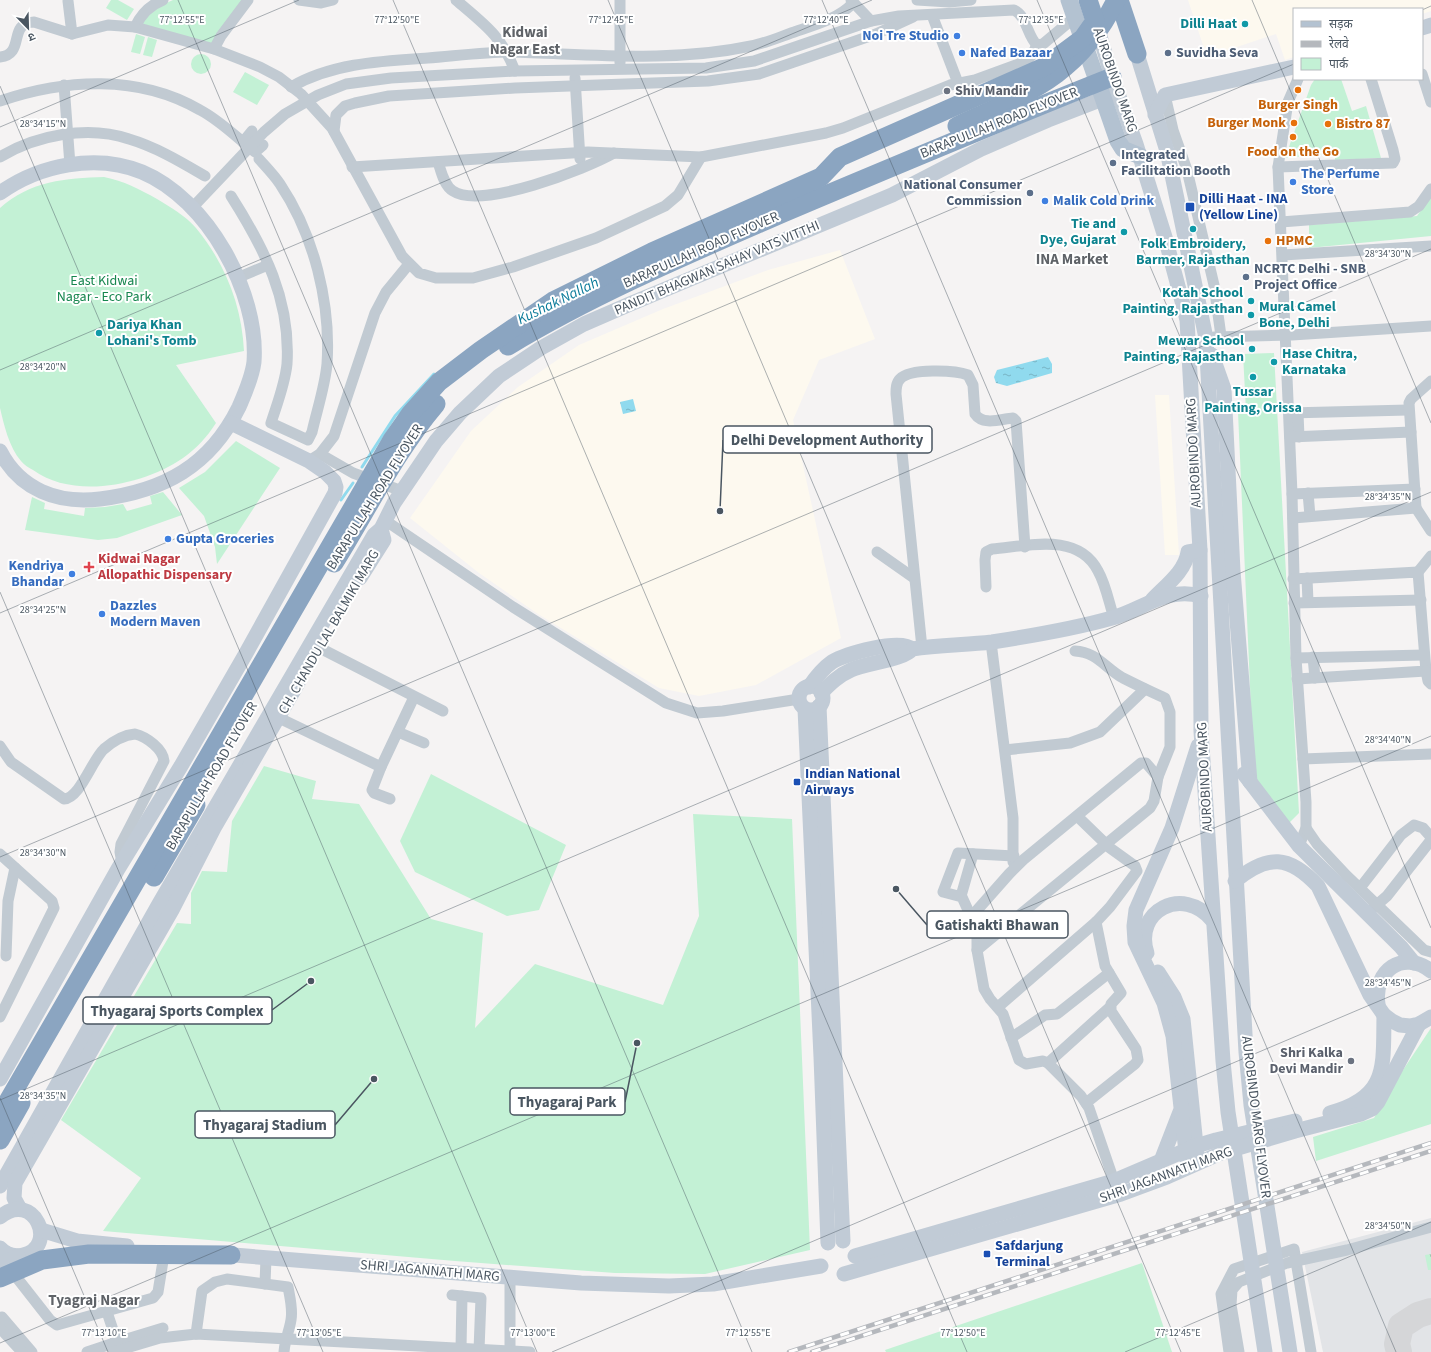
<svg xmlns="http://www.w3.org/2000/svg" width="1431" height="1352" font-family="'Source Sans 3','Noto Sans Devanagari',sans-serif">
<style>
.commercial{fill:#fdf9ef}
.airport{fill:#e2e4e7}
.grass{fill:url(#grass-tufts)}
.park{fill:#c3f1d5}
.water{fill:url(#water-ripples)}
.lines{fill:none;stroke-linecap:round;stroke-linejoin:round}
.stream{stroke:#90daee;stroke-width:3}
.taxiway{stroke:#d5d6d8;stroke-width:26}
.street{stroke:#c1cad2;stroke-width:11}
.secondary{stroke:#c1cbd6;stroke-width:15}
.primary{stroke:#b3c2d1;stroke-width:17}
.highway{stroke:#8ba5c1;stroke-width:19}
.rail-casing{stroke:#b5b8bd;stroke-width:4.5}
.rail{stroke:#fff;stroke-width:3;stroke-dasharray:9;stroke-linecap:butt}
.ticks{fill:none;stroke:#4a5661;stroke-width:1;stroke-opacity:0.45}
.culture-dot{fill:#0f9aa8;stroke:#fff;stroke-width:1.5}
.shop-dot{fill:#3f7fe0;stroke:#fff;stroke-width:1.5}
.service-dot{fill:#5c6f8a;stroke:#fff;stroke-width:1.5}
.food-dot{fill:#e8710a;stroke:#fff;stroke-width:1.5}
.worship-dot{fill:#6b7280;stroke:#fff;stroke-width:1.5}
.transit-dot{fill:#1a4fb4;stroke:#fff;stroke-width:1.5}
.health-dot{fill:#e0444e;stroke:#fff;stroke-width:1.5}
.labels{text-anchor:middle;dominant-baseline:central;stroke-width:4;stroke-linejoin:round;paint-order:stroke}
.culture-label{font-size:14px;font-weight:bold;fill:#0d838f;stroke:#fff;text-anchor:end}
.shop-label{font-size:14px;font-weight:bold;fill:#366cbe;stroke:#fff;text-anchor:start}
.service-label{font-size:14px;font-weight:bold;fill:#4e5e75;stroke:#fff;text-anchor:start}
.street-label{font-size:14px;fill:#4a5661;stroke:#fff}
.worship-label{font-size:14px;font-weight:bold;fill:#5b616d;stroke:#fff;text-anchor:start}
.food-label{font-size:14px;font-weight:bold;fill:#c56008;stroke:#fff}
.transit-label{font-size:14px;font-weight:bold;fill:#164399;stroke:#fff;text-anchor:start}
.park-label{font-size:14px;fill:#17864f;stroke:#fff}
.health-label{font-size:14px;font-weight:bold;fill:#be3a42;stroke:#fff;text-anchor:start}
.neighbourhood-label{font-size:15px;font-weight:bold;fill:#5f6368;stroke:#fff}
.water-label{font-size:15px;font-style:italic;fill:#0c7c9b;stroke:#fff}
.ticks-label{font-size:10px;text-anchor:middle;fill:#4a5661;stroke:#fff;stroke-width:4;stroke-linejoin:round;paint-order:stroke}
.leader{fill:none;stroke:#4a5661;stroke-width:1.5}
.callout-dot{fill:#4a5661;stroke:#fff;stroke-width:1.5}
.callout{fill:#fff;stroke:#4a5661;stroke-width:1.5}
.callout-label{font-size:15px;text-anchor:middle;font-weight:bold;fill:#4a5661}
</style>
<defs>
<pattern id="grass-tufts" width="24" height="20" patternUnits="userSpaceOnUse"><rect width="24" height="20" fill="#c3f1d5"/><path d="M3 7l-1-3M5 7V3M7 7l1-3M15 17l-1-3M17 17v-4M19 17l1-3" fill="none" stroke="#a0c6b0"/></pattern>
<pattern id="water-ripples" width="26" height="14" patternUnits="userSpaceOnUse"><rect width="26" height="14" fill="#90daee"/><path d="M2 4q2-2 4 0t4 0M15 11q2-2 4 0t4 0" fill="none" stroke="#78b4c4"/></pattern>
</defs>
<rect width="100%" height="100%" fill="#f5f3f3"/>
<g class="commercial">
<path d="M1188 0H1431V11L1422 14V9H1294V57L1285 60 1276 34 1207 57Z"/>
<path d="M840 250 875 339 819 360 793 420 841 638 756 685 699 696 659 688 538 614 479 573 410 518 471 431 518 387 579 345 663 309 768 270Z"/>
<path d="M1155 395H1169L1179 555H1165Z"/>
</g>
<path class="airport" d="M1431 1218V1352H1323L1302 1252Z"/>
<path class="grass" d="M1431 1254V1270H1428L1425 1255Z"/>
<g class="park">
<path d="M111 0H118L134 9 127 20 106 8Z"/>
<path d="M173 0H242L212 45 139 24 153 9Z"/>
<path d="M136 34 145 37 140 54 131 52Z"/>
<path d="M148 37 157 40 152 57 143 55Z"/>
<circle cx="201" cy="64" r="10"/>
<path d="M245 72 269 85 257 105 233 92Z"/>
<path d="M1315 79H1341L1352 111 1366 106 1381 158 1335 160V153L1285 158 1311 85Z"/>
<path d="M104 177C124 181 139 189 157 199 170 207 186 216 196 228 225 263 242 306 244 351L176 365 216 423C207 437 197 448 183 458 144 485 74 500 33 470 29 468 24 465 21 461 9 447 4 425 0 408V208C30 181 66 178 104 177Z"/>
<path d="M1431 196V236L1309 248V225L1417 216Z"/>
<path d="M1274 353 1299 813 1289 823 1254 778 1238 412 1246 411 1243 354Z"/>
<path d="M236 441 280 468 217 564 215 547 204 516 179 488 205 472Z"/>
<path d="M163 492 182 515 117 538 98 540 25 530 32 497 45 503 44 509 84 516 85 508 105 507 123 504 127 511 152 504 150 496Z"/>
<path d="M264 766 316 781 312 799 359 804 431 919 483 933 475 1028 535 964 663 1005 699 916 693 814 792 819 810 1250 705 1274 615 1273 455 1261 103 1231 141 1178 61 1120 177 923 191 924V893L202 871 227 872 232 821Z"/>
<path d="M431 774 566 845 539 910 507 916 415 872 400 841Z"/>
<path d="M1431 1028V1124L1316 1161 1313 1137 1374 1118 1391 1088Z"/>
<path d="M1142 1263 1172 1352H886L885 1350Z"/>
</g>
<g class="water">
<path d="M1048 357 1052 364V373L1007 386 996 383 994 377 997 370Z"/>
<path d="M633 399 636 411 623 414 620 402Z"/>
</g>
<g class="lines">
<g class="stream">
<path d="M362 467 395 416 434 374"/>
<path d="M341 500 353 483"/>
</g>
<path class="taxiway" d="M1399 1352 1397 1344 1401 1326 1418 1315 1431 1311"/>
<g class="street">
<path d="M163 0C150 5 141 14 135 27L214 49 260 67 279 77 301 94 332 128 402 256 419 273 436 278H473L513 267 596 238 665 206 678 195 701 157"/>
<path d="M299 0 321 3 333 0"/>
<path d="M456 0C484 24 502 36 515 71"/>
<path d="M620 0V63"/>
<path d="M851 0 871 21"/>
<path d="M917 0 949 2 971 0"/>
<path d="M68 1 72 34"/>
<path d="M932 15 958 83"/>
<path d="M214 49 221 36 248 0"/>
<path d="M0 57C26 54 7 23 34 22L72 34 108 25 135 27"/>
<path d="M1422 74 1431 102"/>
<path d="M575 78 580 159"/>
<path d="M1298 79 1288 102 1278 167 1292 494 1296 658 1306 802V828L1299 846"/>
<path d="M64 85 70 165"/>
<path d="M291 87C332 63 382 61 428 58 454 56 485 52 510 52 591 54 671 63 751 46 766 43 782 36 797 31 815 25 840 18 853 3"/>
<path d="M1165 95 1173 130 1187 170 1214 285 1221 336"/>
<path d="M0 101C65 79 138 74 200 110 221 121 237 138 255 152L263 145"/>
<path d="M334 131 336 115 345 106 355 103 389 96 515 88 708 81 759 74 876 34 913 17"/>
<path d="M243 142 252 131"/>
<path d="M0 157C36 135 88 125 129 139 156 147 181 162 205 176"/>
<path d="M438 162C441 171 444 186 453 191 481 210 586 169 614 153"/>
<path d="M352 167 588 152 701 157 826 133 843 128 950 85 975 80 1016 65 1026 61 1032 55 1037 45"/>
<path d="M1278 167 1393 163 1395 159 1393 150 1371 79"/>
<path d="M231 196C264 248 291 300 287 364 285 384 277 404 271 423L308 440 312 432C317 410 325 386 327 364 331 303 314 235 280 184 274 175 266 167 259 159"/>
<path d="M192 208 264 132 285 114 318 95 346 84 391 78 515 71 706 68 754 61 871 21 899 16 1014 10C1027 16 1027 36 1037 45L1043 44 1075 17"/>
<path d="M1281 222 1410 212 1419 206 1431 189"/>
<path d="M1283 255 1431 246"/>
<path d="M237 278 268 265"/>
<path d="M1214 337 1292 335 1431 326"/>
<path d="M1289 413 1408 410"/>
<path d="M1298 413 1299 437"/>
<path d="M1290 437 1411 432"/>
<path d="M320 454 353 473 402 491"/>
<path d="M309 461 320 454 334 436 375 313 386 292 409 264"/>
<path d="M1308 493 1310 516"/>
<path d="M1292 494 1415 489"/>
<path d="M1416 508 1431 531"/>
<path d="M1293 518 1416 508 1409 403 1411 399 1431 381"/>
<path d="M386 521 513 607 666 703 697 713 723 711 799 699"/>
<path d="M877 552 914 578"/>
<path d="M1418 572 1431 556"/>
<path d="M1307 578 1308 602"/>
<path d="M1293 579 1418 572 1426 671 1297 679"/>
<path d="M986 587 985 560 986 552 992 549C1028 546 1078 532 1098 571 1106 585 1109 603 1114 618"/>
<path d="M1294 603 1421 600"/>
<path d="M991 642 1013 818V862"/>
<path d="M310 643 443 711"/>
<path d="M922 648 896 394C896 389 896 383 900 379 910 368 955 370 968 375L973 385 975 414C983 426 1001 419 1013 418L1016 421 1025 547"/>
<path d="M1075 651C1097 652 1105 668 1123 678 1137 685 1151 692 1165 698L1170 712V747L1158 777"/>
<path d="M1313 657 1315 678"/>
<path d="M1296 658 1424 655"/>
<path d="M1426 671 1428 681 1431 684"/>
<path d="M279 718 381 767 414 697"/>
<path d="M398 732 424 743"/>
<path d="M0 746 11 762 64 799C80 798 92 760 104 749 112 742 124 735 135 734 147 737 163 749 164 761L121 844 120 852 122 863"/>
<path d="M1005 750 1070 743 1100 732 1145 689"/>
<path d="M1303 759 1431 754"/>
<path d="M381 767 372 790 374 793 390 799"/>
<path d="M1306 828 1317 844 1346 875 1424 950 1431 952"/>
<path d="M0 854 52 901 54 908 0 1017"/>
<path d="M1014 856 958 853 943 892 962 897 977 930V950L984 989 990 999 1003 1014 1019 1060 1026 1064 1043 1061 1048 1063 1081 1096 1089 1108 1114 1181"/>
<path d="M1360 888 1401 835 1414 825 1423 828 1431 837"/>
<path d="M961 896 973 854"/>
<path d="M1372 909 1387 896 1431 840"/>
<path d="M971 917 1009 874 1023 860 1141 763H1146L1158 777 1154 801 1150 808 977 950"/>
<path d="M6 956 8 901 15 868"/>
<path d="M998 1007 1096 922 1110 907 1137 871 1135 866 1110 848 1077 816"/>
<path d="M1011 1038 1045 1015 1057 1014 1109 973"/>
<path d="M1048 1063 1110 1007"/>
<path d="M1086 1103 1135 1064 1138 1060 1136 1049 1111 1011V1004L1121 993 1105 966 1096 922"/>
<path d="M10 1269 50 1320 57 1325 153 1298 158 1292 164 1255"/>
<path d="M510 1277V1352"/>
<path d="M265 1284 266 1258"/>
<path d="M452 1295 481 1298 479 1350"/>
<path d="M2 1317 32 1352"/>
<path d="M0 1328 22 1352"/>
<path d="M196 1334 202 1291 215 1282 227 1279 288 1287C290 1298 293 1309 291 1320 289 1332 285 1339 284 1352"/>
<path d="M117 1342 163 1328"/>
<path d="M461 1349 462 1296"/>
<path d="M87 1352 117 1342 107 1312"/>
<path d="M113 1352 160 1338 196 1334 530 1352"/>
<path d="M1229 1352 1221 1294 1234 1269 1294 1249 1311 1352"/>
<path d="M1239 1352 1231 1305 1232 1290 1239 1282 1287 1263 1347 1250 1431 1227"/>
</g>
<g class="secondary">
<path d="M1096 23 1112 77 1136 144 1165 237 1187 320 1200 550 1201 731 1223 1061 1228 1112 1265 1352"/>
<path d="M1422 28 1431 25"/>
<path d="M1137 54 1167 151 1206 338 1246 1052 1251 1105 1290 1352"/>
<path d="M1155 115 1165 95 1294 67"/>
<path d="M0 193C39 165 96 153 142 172 207 199 259 292 254 362 252 378 245 393 239 407 210 466 164 491 100 499 58 504 20 490 0 451"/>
<path d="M1212 355 1224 389 1233 571 1250 782"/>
<path d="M360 578 384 540 381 529"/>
<path d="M1152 600C1165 586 1185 572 1188 552L1200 550"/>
<circle cx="811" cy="698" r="12"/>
<path d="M809 687C816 677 822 669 832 662 845 654 900 638 912 649"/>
<path d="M821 693C830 684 839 675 851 670 865 663 904 660 912 649 939 645 965 645 992 642 1031 636 1073 629 1112 618 1142 610 1167 586 1201 596"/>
<path d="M819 706 843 1241"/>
<path d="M805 709 821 1057 828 1243"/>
<path d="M1244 774 1299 846 1401 947 1414 963"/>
<path d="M1235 881C1268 854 1289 855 1318 886L1370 995 1384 1015 1392 1021 1400 1025 1410 1026 1419 1024 1431 1017"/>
<path d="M1147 953C1133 911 1183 885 1212 920"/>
<path d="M1158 972 1174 997 1183 1019 1197 1155"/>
<path d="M1378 1004C1373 971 1403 949 1431 971"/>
<path d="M0 1079 118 869 181 766 245 655 335 493 336 487 334 481 325 472 309 461 231 423"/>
<path d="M1330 1113C1389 1097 1383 1066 1384 1015"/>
<path d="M1161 1161 1180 1112"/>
<path d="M1187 1161 1173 1036 1164 1003 1135 942 1134 926 1136 910 1172 828 1198 746"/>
<path d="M0 1186 159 904 374 535 381 529 394 503 436 441 460 413 499 376 541 348 584 324 630 304 892 195 981 149 1048 120 1118 93"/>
<path d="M20 1209 14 1198 15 1183 172 910 214 828 298 683"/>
<path d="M0 1217C34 1189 59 1247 23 1255 14 1257 6 1255 0 1248"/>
<path d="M41 1230 77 1241 127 1246"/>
<path d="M221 1254 581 1283 669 1286 713 1284 821 1266"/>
<path d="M855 1256 1114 1181 1196 1146 1216 1140 1295 1121"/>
<path d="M0 1265 18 1256"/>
<path d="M844 1274 1121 1194 1167 1177 1221 1153 1295 1131 1361 1114 1372 1109 1378 1102 1419 1024"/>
</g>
<path class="primary" d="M1069 0 1118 141 1123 149 1140 156"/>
<g class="highway">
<path d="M1119 0 1137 54"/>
<path d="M957 126C1028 93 1080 75 1116 0"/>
<path d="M508 346C596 293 689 254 783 213 892 167 1001 121 1112 77"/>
<path d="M334 563C367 510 396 451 436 404"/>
<path d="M154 877 196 805"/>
<path d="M0 1115 392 440 411 413 439 382 481 350 553 301 652 252 821 177 840 157 1044 67 1083 38 1095 21 1088 0"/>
<path d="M0 1140 21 1103"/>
<path d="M0 1278 42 1260 89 1254 231 1255"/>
</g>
<defs>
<g id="rail">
<path d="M789 1352 1431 1143"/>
<path d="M812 1352 1431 1151"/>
</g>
</defs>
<use href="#rail" class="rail-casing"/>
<use href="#rail" class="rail"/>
</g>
<path class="ticks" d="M178 0 752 1352M393 0 967 1352M608 0 1181 1352M822 0 1396 1352M1037 0 1431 928M1252 0 1431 423M1422 10 1431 6M0 86 537 1352M0 127 299 0M0 370 872 0M0 592 323 1352M0 613 1294 64M0 857 1431 249M0 1098 108 1352M0 1100 1431 492M0 1343 1431 736M552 1352 1431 979M1125 1352 1431 1222"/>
<g class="culture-dot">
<circle cx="1245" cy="24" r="4"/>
<circle cx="1193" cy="229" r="4"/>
<circle cx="1124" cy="232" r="4"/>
<circle cx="1251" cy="301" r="4"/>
<circle cx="1251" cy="315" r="4"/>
<circle cx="99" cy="333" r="4"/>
<circle cx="1252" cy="349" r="4"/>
<circle cx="1274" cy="362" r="4"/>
<circle cx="1253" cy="377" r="4"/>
</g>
<g class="shop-dot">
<circle cx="957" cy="36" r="4"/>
<circle cx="962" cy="53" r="4"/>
<circle cx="1293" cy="182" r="4"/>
<circle cx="1045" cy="201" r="4"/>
<circle cx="168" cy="539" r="4"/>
<circle cx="72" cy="574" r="4"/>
<circle cx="102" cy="614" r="4"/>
</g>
<g class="service-dot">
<circle cx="1168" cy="53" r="4"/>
<circle cx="1113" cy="163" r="4"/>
<circle cx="1030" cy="193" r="4"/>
<circle cx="1246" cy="277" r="4"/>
</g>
<g class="food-dot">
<circle cx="1298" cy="90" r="4"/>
<circle cx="1294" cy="123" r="4"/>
<circle cx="1328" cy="124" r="4"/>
<circle cx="1293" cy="137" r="4"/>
<circle cx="1268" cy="241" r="4"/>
</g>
<g class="worship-dot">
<circle cx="947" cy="91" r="4"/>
<circle cx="1351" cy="1061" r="4"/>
</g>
<g class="transit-dot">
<rect x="1185" y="202" width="10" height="10" rx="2"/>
<rect x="793" y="778" width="8" height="8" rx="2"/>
<rect x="983" y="1250" width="8" height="8" rx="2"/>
</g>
<path class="health-dot" d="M87 561h4v4h4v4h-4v4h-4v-4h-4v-4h4z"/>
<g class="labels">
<g class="culture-label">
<text x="1237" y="24">Dilli Haat</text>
<text x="1116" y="224">Tie and<tspan x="1116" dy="16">Dye, Gujarat</tspan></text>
<text x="1193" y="244" text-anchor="middle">Folk Embroidery,<tspan x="1193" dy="16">Barmer, Rajasthan</tspan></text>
<text x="1243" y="293">Kotah School<tspan x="1243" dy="16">Painting, Rajasthan</tspan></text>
<text x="1259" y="307" text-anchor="start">Mural Camel<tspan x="1259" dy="16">Bone, Delhi</tspan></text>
<text x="107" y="325" text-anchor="start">Dariya Khan<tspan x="107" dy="16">Lohani's Tomb</tspan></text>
<text x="1244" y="341">Mewar School<tspan x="1244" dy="16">Painting, Rajasthan</tspan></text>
<text x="1282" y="354" text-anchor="start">Hase Chitra,<tspan x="1282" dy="16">Karnataka</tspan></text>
<text x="1253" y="392" text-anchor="middle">Tussar<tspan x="1253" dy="16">Painting, Orissa</tspan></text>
</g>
<g class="shop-label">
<text x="949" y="36" text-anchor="end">Noi Tre Studio</text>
<text x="970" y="53">Nafed Bazaar</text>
<text x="1301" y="174">The Perfume<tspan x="1301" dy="16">Store</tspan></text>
<text x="1053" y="201">Malik Cold Drink</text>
<text x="176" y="539">Gupta Groceries</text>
<text x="64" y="566" text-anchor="end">Kendriya<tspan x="64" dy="16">Bhandar</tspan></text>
<text x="110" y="606">Dazzles<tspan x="110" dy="16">Modern Maven</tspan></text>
</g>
<g class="service-label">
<text x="1176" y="53">Suvidha Seva</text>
<text x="1121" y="155">Integrated<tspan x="1121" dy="16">Facilitation Booth</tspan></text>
<text x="1022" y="185" text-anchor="end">National Consumer<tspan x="1022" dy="16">Commission</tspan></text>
<text x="1254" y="269">NCRTC Delhi - SNB<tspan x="1254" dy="16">Project Office</tspan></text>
</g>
<g class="street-label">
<text transform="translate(1115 80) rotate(71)">AUROBINDO MARG</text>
<text transform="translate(999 123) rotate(-22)">BARAPULLAH ROAD FLYOVER</text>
<text transform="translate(701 250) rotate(-24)">BARAPULLAH ROAD FLYOVER</text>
<text transform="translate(717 268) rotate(-23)">PANDIT BHAGWAN SAHAY VATS VITTHI</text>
<text transform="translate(1194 453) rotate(-93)">AUROBINDO MARG</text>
<text transform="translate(375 497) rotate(-58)">BARAPULLAH ROAD FLYOVER</text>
<text transform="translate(329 632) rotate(-60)">CH. CHANDU LAL BALMIKI MARG</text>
<text transform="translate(212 776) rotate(-60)">BARAPULLAH ROAD FLYOVER</text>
<text transform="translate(1205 777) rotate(-93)">AUROBINDO MARG</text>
<text transform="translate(1256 1117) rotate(83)">AUROBINDO MARG FLYOVER</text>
<text transform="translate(1166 1175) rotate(-20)">SHRI JAGANNATH MARG</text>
<text transform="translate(430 1271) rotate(5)">SHRI JAGANNATH MARG</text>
</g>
<g class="worship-label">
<text x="955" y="91">Shiv Mandir</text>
<text x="1343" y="1053" text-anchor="end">Shri Kalka<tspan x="1343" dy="16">Devi Mandir</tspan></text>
</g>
<g class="food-label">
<text x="1298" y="105">Burger Singh</text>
<text x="1286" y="123" text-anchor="end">Burger Monk</text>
<text x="1336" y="124" text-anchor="start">Bistro 87</text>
<text x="1293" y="152">Food on the Go</text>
<text x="1276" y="241" text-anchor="start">HPMC</text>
</g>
<g class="transit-label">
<text x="1199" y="199">Dilli Haat - INA<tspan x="1199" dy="16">(Yellow Line)</tspan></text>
<text x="805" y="774">Indian National<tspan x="805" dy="16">Airways</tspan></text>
<text x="995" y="1246">Safdarjung<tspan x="995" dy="16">Terminal</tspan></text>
</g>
<g class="park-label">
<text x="104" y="281">East Kidwai<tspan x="104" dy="16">Nagar - Eco Park</tspan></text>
</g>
<g class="health-label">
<text x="98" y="559">Kidwai Nagar<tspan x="98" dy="16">Allopathic Dispensary</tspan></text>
</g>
<g class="neighbourhood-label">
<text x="525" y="32">Kidwai<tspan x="525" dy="17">Nagar East</tspan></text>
<text x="1072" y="259">INA Market</text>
<text x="94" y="1300">Tyagraj Nagar</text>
</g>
<g class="water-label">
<text transform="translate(558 301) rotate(-26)">Kushak Nallah</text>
</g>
</g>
<g class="ticks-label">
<text x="182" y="23">77°12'55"E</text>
<text x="397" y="23">77°12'50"E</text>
<text x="611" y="23">77°12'45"E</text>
<text x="826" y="23">77°12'40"E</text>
<text x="1041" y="23">77°12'35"E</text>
<text x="43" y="127">28°34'15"N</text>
<text x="1388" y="257">28°34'30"N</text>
<text x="43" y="370">28°34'20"N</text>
<text x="1388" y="500">28°34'35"N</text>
<text x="43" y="613">28°34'25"N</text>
<text x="1388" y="743">28°34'40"N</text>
<text x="43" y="856">28°34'30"N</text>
<text x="1388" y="986">28°34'45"N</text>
<text x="43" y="1099">28°34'35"N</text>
<text x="1388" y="1229">28°34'50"N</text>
<text x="104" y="1336">77°13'10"E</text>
<text x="319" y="1336">77°13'05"E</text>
<text x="533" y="1336">77°13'00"E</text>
<text x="748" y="1336">77°12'55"E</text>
<text x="963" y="1336">77°12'50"E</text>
<text x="1178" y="1336">77°12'45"E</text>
</g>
<path class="leader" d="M720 511L723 440M896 889L927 925M311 981L272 1010M637 1043L625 1102M374 1079L335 1125"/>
<g class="callout-dot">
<circle cx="720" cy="511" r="4"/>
<circle cx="896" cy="889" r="4"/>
<circle cx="311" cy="981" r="4"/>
<circle cx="637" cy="1043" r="4"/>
<circle cx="374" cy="1079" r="4"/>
</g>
<g class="callout">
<rect x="723" y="426" width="209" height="27" rx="4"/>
<rect x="927" y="911" width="141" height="27" rx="4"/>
<rect x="83" y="997" width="189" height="27" rx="4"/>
<rect x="510" y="1088" width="115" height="27" rx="4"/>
<rect x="195" y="1111" width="140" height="27" rx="4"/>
</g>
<g class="callout-label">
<text x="827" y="445">Delhi Development Authority</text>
<text x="997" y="930">Gatishakti Bhawan</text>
<text x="177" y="1016">Thyagaraj Sports Complex</text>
<text x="567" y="1107">Thyagaraj Park</text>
<text x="265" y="1130">Thyagaraj Stadium</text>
</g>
<rect x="1293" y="8" width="130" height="72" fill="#ffffff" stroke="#b7bbc0"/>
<rect x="1301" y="21" width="20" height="6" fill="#b3c2d1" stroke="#b7bbc0"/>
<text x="1329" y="28" font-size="12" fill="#4a5661">सड़क</text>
<rect x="1301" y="41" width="20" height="6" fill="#b5b8bd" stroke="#b7bbc0"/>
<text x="1329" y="48" font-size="12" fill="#4a5661">रेलवे</text>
<rect x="1301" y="58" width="20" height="12" fill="#c3f1d5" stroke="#b7bbc0"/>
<text x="1329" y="68" font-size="12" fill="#4a5661">पार्क</text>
<g transform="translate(28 28) rotate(157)" stroke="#ffffff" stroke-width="3" paint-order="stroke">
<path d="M0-3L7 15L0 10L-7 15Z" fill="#4a5661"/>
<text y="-6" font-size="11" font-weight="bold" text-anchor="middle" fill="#4a5661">उ</text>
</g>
</svg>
